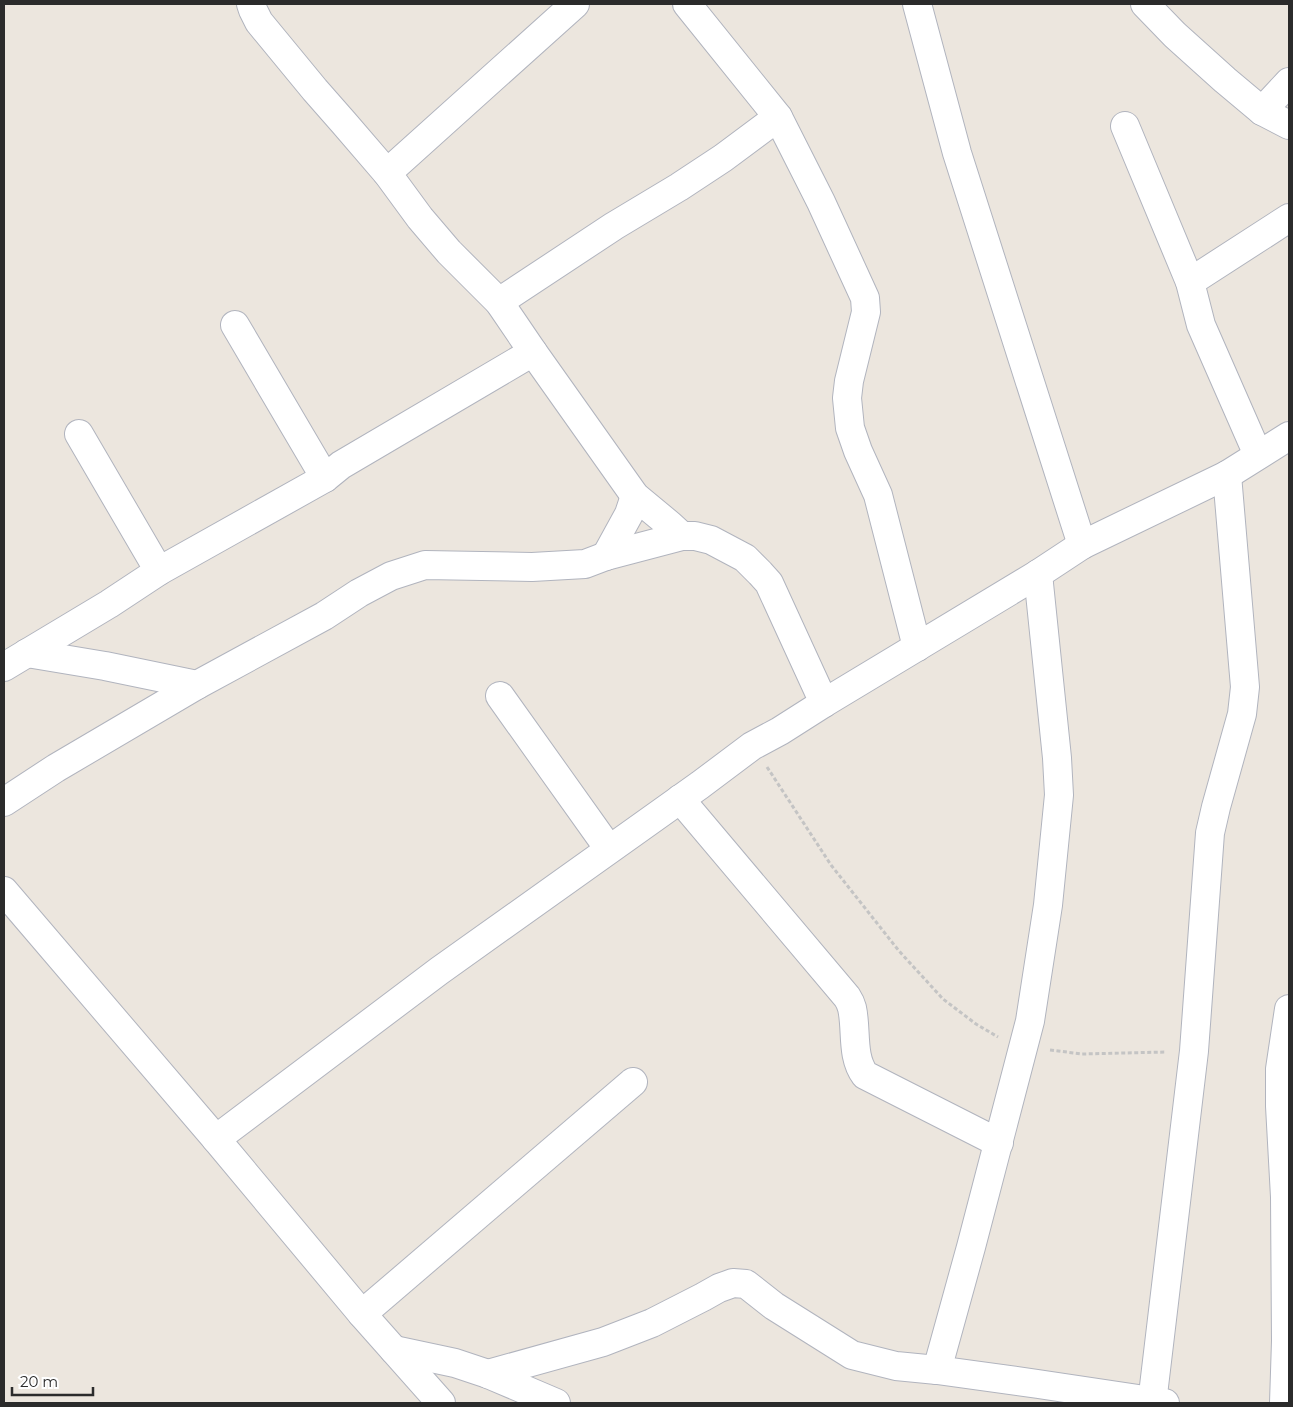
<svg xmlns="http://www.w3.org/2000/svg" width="1293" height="1407" font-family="Montserrat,sans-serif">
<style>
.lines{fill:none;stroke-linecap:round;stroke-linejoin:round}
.minor-casing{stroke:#b1b4be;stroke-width:30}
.path{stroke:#c4c4c4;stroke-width:3;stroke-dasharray:4 2.5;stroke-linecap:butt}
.minor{stroke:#fff;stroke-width:28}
</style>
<rect width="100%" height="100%" fill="#ece6de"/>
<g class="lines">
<defs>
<g id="minor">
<path d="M251 4 253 10 259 22 315 90 344 123 387 173 420 218 449 252 499 302 533 352 635 496 670 525 682 536"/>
<path d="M687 4 778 117 821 202 865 298 866 312 849 381 847 398 850 428 858 451 878 495 917 647"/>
<path d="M917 4 957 153 1082 545"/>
<path d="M1145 4 1175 35 1225 80 1262 111 1289 125"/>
<path d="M1262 111 1289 82"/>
<path d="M1125 126 1190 282 1201 325 1258 455"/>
<path d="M387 173 575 4"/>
<path d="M1190 282 1289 218"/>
<path d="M499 302 614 226 679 187 723 158 778 117"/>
<path d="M235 325 325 478"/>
<path d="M79 434 159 571"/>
<path d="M606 556 629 514 635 496"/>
<path d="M27 653 105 666 197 685"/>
<path d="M4 667 109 604 159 571 325 478 341 465 533 352"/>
<path d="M500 696 609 849"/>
<path d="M680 799 847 997C849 1000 851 1004 852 1008 857 1030 851 1056 865 1075L999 1143"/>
<path d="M4 802 56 768 197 685 324 616 359 593 391 576 425 565 532 567 585 564 606 556 682 536H695L711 540 745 558 760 573 769 583 824 703"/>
<path d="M4 891 216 1139 362 1314 441 1403"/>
<path d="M216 1139 439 971 700 785 752 746 780 731 824 703 1038 574 1082 545 1227 475 1289 436"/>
<path d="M362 1314 633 1082"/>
<path d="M394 1350 455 1363 488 1374 556 1403"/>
<path d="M937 1370 971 1247 1030 1021 1048 905 1059 795 1057 758 1038 574"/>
<path d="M488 1374 603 1342 652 1323 703 1297 719 1288 733 1283 746 1284 774 1306 852 1355 896 1366 937 1370 1038 1384 1165 1403"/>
<path d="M1152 1403 1194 1051 1210 833 1216 807 1242 714 1245 687 1227 475"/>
<path d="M1284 1403 1286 1341 1285 1197 1280 1106V1069L1289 1009"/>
</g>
</defs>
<use href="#minor" class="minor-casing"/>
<g class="path">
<path d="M767 767 831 865 899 951 943 999 976 1024 998 1037"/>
<path d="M1050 1050 1082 1054 1166 1052"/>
</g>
<use href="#minor" class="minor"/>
</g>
<rect width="1293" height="1407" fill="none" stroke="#2b2b2b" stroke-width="10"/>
<path d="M12 1387v8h81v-8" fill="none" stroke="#2b2b2b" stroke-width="2.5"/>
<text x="20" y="1387" font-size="15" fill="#2b2b2b" stroke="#ffffff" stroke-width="4" paint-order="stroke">20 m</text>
</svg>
